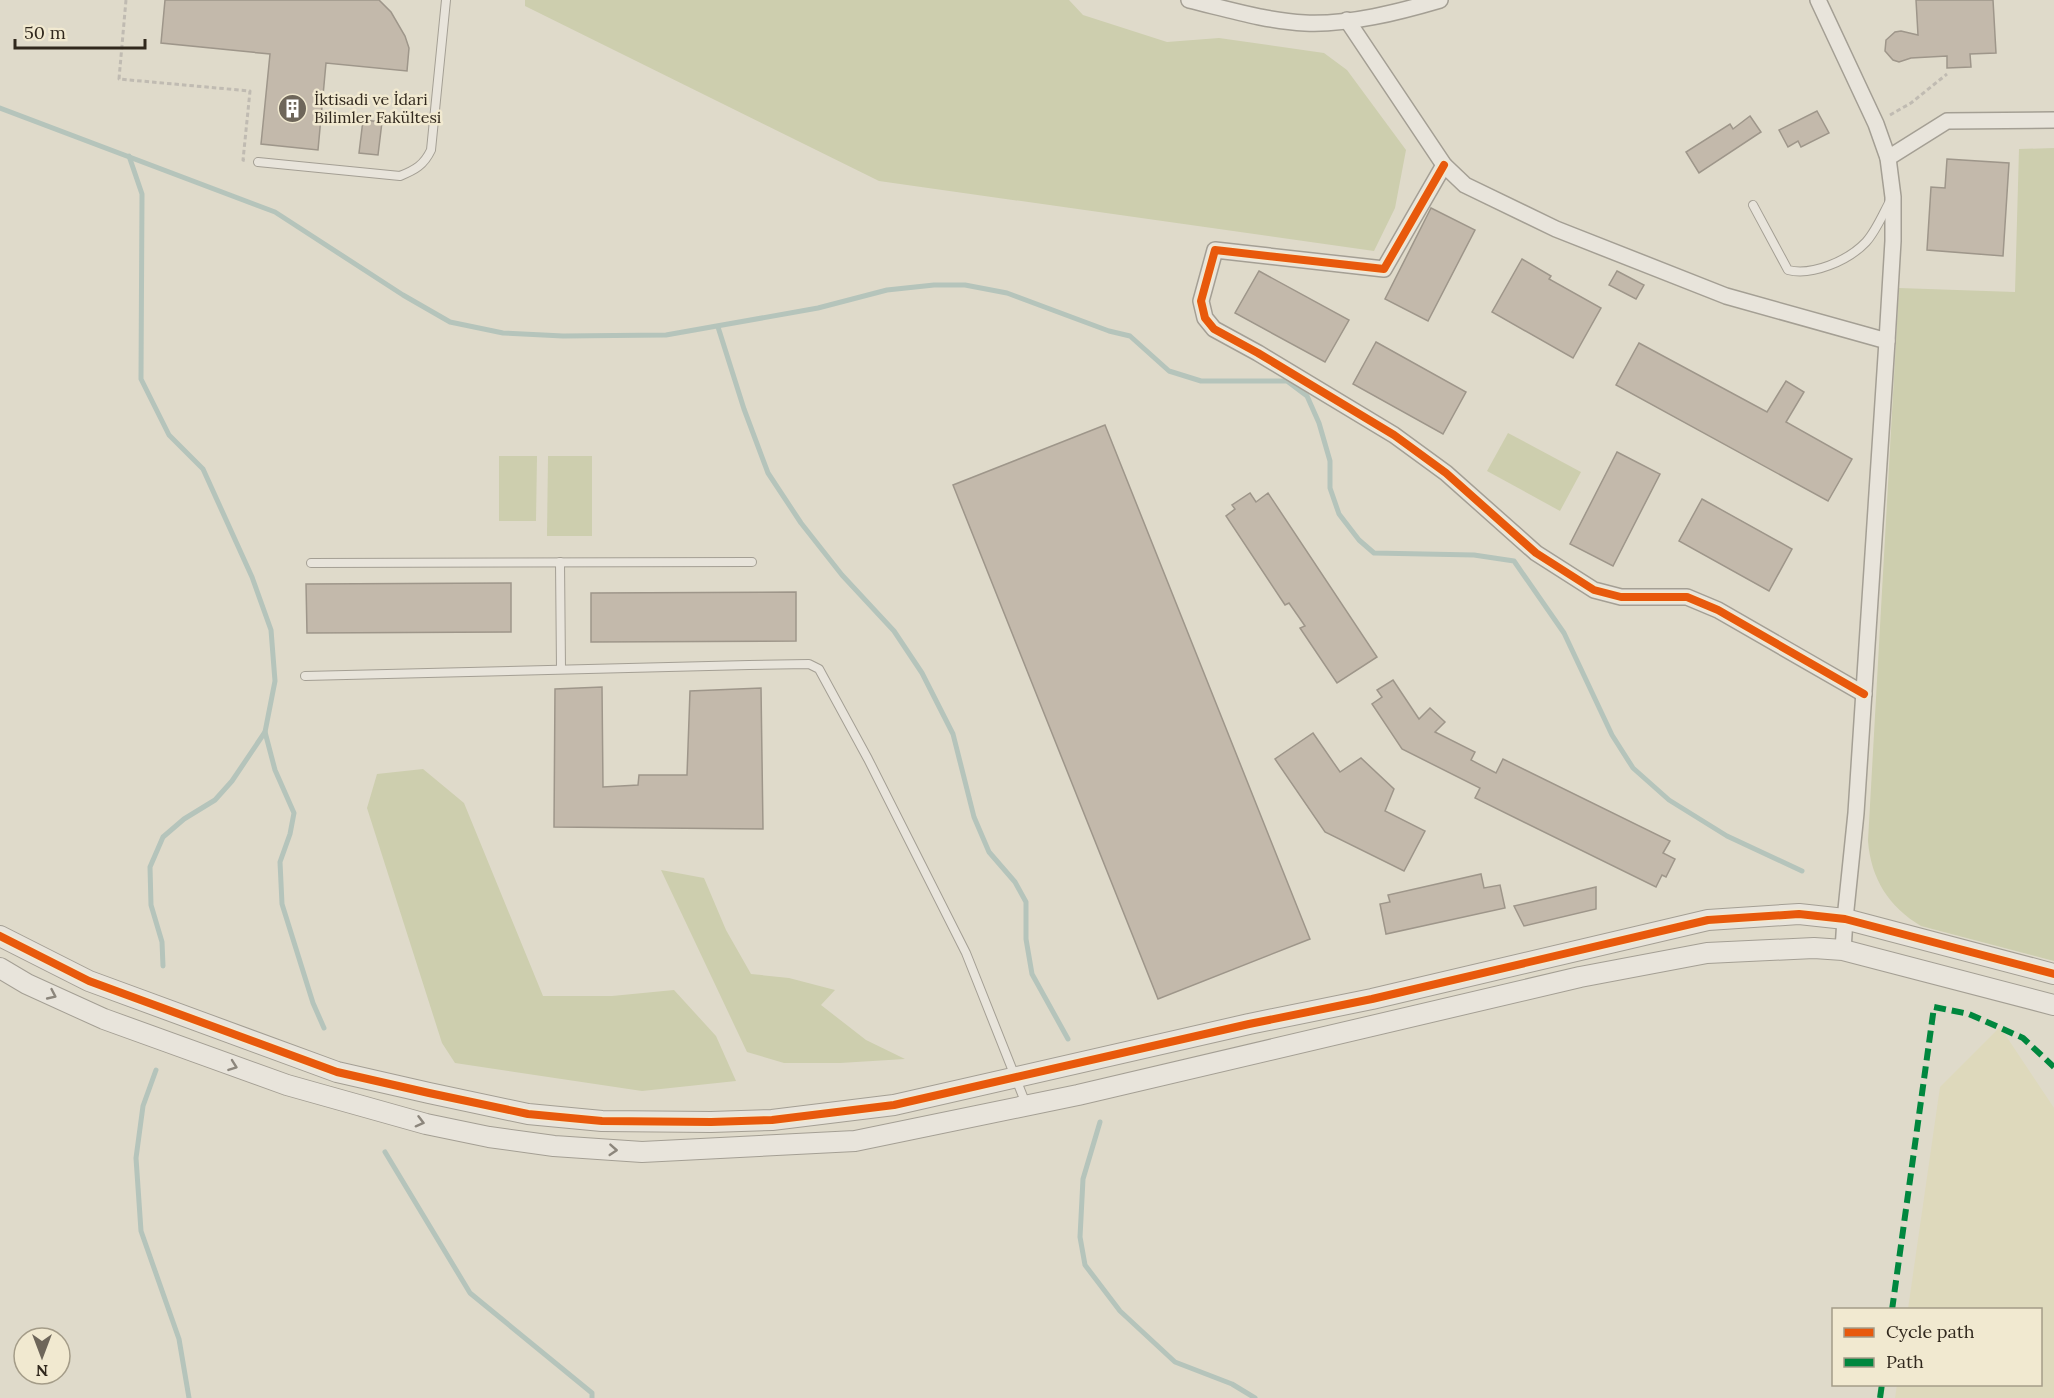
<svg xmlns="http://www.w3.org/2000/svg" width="2054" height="1398" font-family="Lora,serif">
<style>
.farmland{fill:#ded9bc}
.green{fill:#cdceae}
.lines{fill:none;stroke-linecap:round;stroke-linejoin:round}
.stream{stroke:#b5c4bb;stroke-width:5}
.building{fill:#c3b9ab;stroke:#9e968a;stroke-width:1.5}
.service-casing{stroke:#a49f94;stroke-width:10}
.minor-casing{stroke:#a49f94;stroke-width:18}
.tertiary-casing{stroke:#a49f94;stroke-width:22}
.path{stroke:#c0bbb2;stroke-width:3;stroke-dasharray:4.5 3;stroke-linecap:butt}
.service{stroke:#e8e4db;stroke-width:8}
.minor{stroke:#e8e4db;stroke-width:15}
.tertiary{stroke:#e8e4db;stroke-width:20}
.quiet{stroke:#00873e;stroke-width:6;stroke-dasharray:12 6;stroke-linecap:butt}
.cycleway-casing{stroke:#f1e9d0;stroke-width:11}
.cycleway{stroke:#e8590c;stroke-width:8}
.oneway{stroke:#8c867c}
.labels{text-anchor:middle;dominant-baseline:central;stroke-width:5;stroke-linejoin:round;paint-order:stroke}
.poi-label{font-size:16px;fill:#31281d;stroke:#f1e9d0;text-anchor:start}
</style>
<rect width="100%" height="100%" fill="#dfdaca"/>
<path class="farmland" d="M2000 1027 2054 1108V1398H1895L1897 1385 2040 1384V1310L1908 1309 1940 1087Z"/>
<g class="green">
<path d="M525 0H1069L1083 15 1167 42 1219 38 1324 53 1347 70 1406 150 1395 208 1374 251 879 181 525 6Z"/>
<path d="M2054 148V961L1921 926C1889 907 1871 879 1868 841L1899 288 2015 292 2019 149Z"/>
<path d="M1508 433 1581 472 1560 511 1487 471Z"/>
<path d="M499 456H537L536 521H499Z"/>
<path d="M548 456H592V536H547Z"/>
<path d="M423 769 464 803 543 996H612L674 990 716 1036 736 1081 642 1091 455 1063 442 1043 367 808 377 774Z"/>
<path d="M661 870 704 878 726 930 751 974 789 978 835 990 821 1005 866 1040 905 1059 840 1063H784L747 1052Z"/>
</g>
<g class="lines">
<g class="stream">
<path d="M0 108 275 212 403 295 450 322 503 333 563 336 666 335 818 308 887 290 934 285H965L1007 293 1109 331 1130 336 1169 371 1201 381H1287L1307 396 1319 423 1330 461V488L1339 514 1359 540 1374 553 1474 555 1514 561 1564 633 1612 735 1633 768 1669 800 1727 836 1802 871"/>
<path d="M129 156 142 194 141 379 169 435 203 469 252 577 271 630 275 681 265 732 275 770 294 813 290 834 280 862 282 904 313 1003 324 1028"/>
<path d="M718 327 744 409 768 473 801 523 842 575 894 631 922 673 953 734 974 817 989 852 1015 882 1026 902V939L1032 974 1068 1039"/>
<path d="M163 966 162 942 151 905 150 867 163 837 184 819 215 800 232 781 265 732"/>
<path d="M156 1070 143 1106 136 1158 141 1231 179 1339 189 1398"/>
<path d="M1100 1122 1083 1179 1080 1237 1085 1265 1120 1311 1175 1362 1232 1384 1255 1398"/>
<path d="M385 1152 470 1293 592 1393V1398"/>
</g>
</g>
<g class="building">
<path d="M165 0H379L391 12 405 36 409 48 407 71 326 63 318 150 261 144 270 54 161 43Z"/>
<path d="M1916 0H1993L1996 53 1970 54 1971 67 1947 68V56L1911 58 1899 62 1893 60 1885 51 1886 40 1895 32 1901 31 1918 35Z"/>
<path d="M1817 111 1829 133 1801 147 1798 141 1788 147 1779 130Z"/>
<path d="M1750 116 1761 132 1699 173 1686 152 1730 124 1733 129Z"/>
<path d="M363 120 382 122 378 155 359 153Z"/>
<path d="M1947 159 2009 163 2003 256 1927 250 1931 187 1945 188Z"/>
<path d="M1431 208 1475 230 1428 321 1385 299Z"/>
<path d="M1522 259 1551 276 1549 279 1601 308 1573 358 1492 312Z"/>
<path d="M1259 271 1349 320 1325 362 1235 313Z"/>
<path d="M1617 271 1644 285 1636 299 1609 285Z"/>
<path d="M1376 342 1466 392 1443 434 1353 384Z"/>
<path d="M1639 343 1767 412 1786 381 1804 392 1786 422 1852 459 1828 501 1616 385Z"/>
<path d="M1105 425 1310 939 1158 999 953 485Z"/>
<path d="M1617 452 1660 474 1613 566 1570 544Z"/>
<path d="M1250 493 1256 502 1268 493 1377 657 1337 683 1300 628 1305 626 1289 603 1285 605 1226 516 1235 509 1232 505Z"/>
<path d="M1702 499 1792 549 1769 591 1679 541Z"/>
<path d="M511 583V632L307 633 306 584Z"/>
<path d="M796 592V641L591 642V593Z"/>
<path d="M1393 680 1419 719 1430 708 1445 722 1435 732 1475 752 1471 760 1496 773 1503 759 1670 841 1663 853 1675 859 1666 877 1662 875 1656 887 1475 798 1480 788 1402 749 1372 704 1382 697 1377 690Z"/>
<path d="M602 687 603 787 638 785 639 775H687L690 691 761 688 763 829 554 827 555 689Z"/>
<path d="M1313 733 1340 772 1361 758 1394 789 1385 811 1425 831 1404 871 1325 832 1275 759Z"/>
<path d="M1481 874 1484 888 1500 885 1505 908 1386 934 1380 904 1390 902 1388 895Z"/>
<path d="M1596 887V909L1524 926 1514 906Z"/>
</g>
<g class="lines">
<defs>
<g id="service">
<path d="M258 162 400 176C415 170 424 165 431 150L446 0"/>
<path d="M1753 205 1788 270C1812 276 1848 261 1866 242 1876 231 1883 214 1890 201"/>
<path d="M560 562 561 669"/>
<path d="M311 563 752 562"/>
<path d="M305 676 749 665 809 664 819 669 868 759 966 953 1026 1104"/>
</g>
<g id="minor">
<path d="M1189 0C1227 9 1266 21 1305 23 1349 25 1399 12 1440 0"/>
<path d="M1818 0 1876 124 1888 158 1893 197V241L1887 341 1856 813 1845 919 1843 950"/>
<path d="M1347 20 1444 165 1465 185 1556 229 1726 296 1887 341"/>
<path d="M1888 158 1947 121 2054 120"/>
<path d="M1444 165 1384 269 1215 250 1201 301 1205 318 1214 329 1258 353 1394 435 1446 473 1536 553 1594 590 1621 597H1687L1718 610 1864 694"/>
</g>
<g id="tertiary">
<path d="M0 936 89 981 337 1072 429 1093 528 1114 602 1121 711 1122 772 1120 894 1105 1249 1024 1372 999 1708 920 1799 914 1845 919 2054 974"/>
<path d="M0 968 27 984 104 1019 287 1085 426 1124 489 1137 554 1146 642 1152 855 1141 1078 1095 1580 977 1707 953 1814 948 1843 950 2054 1005"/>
</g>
</defs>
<use href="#service" class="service-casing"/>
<use href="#minor" class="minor-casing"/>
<use href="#tertiary" class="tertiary-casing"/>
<g class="path">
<path d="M126 0 119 79 250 91 243 160 247 161"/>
<path d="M1890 115 1911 103 1947 74"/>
</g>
<use href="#service" class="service"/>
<use href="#minor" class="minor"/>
<use href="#tertiary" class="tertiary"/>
<g class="quiet">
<path d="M1892 1310 1934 1007 1969 1014 2023 1038 2054 1067"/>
<path d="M1880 1398 1882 1384"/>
</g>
<defs>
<g id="cycleway">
<path d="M1444 165 1384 269 1215 250 1201 301 1205 318 1214 329 1258 353 1394 435 1446 473 1536 553 1594 590 1621 597H1687L1718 610 1864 694"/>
<path d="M0 936 89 981 337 1072 429 1093 528 1114 602 1121 711 1122 772 1120 894 1105 1249 1024 1372 999 1708 920 1799 914 1845 919 2054 974"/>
</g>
</defs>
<use href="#cycleway" class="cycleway-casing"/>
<use href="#cycleway" class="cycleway"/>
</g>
<defs><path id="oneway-chevron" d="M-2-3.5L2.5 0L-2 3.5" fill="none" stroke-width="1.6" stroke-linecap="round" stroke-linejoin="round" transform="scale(1.5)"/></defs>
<g class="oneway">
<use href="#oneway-chevron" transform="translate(52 995) rotate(25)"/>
<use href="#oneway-chevron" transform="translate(233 1066) rotate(20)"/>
<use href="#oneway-chevron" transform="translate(420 1122) rotate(15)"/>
<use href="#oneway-chevron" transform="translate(613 1150) rotate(4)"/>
</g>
<defs>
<symbol id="building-disc" viewBox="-11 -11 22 22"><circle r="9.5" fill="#6e665a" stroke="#f1e9d0"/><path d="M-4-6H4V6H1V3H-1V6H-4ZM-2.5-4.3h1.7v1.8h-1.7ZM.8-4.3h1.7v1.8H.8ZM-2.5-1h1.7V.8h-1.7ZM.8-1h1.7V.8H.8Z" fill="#fff"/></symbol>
</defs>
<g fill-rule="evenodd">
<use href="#building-disc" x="276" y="92" width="33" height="33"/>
</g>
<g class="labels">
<g class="poi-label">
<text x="314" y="99">İktisadi ve İdari<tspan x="314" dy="18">Bilimler Fakültesi</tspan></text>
</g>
</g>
<rect x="1832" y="1308" width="210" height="78" fill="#f1e9d0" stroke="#a49c88" stroke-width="1.5"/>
<rect x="1844" y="1328" width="30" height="9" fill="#e8590c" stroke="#a49c88" stroke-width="1.5"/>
<text x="1886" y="1338" font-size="18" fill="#31281d">Cycle path</text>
<rect x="1844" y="1358" width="30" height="9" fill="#00873e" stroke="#a49c88" stroke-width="1.5"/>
<text x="1886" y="1368" font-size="18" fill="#31281d">Path</text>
<g transform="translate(42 1356) rotate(180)"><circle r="28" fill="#f1e9d0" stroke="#a49c88" stroke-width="1.5"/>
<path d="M0-4.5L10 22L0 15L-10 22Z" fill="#6e665a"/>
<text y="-9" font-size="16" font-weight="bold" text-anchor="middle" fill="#31281d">N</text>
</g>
<path d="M15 39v9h130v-9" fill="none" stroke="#31281d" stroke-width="3"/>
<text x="24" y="39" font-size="18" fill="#31281d" stroke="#f1e9d0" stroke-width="4.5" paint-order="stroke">50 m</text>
</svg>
